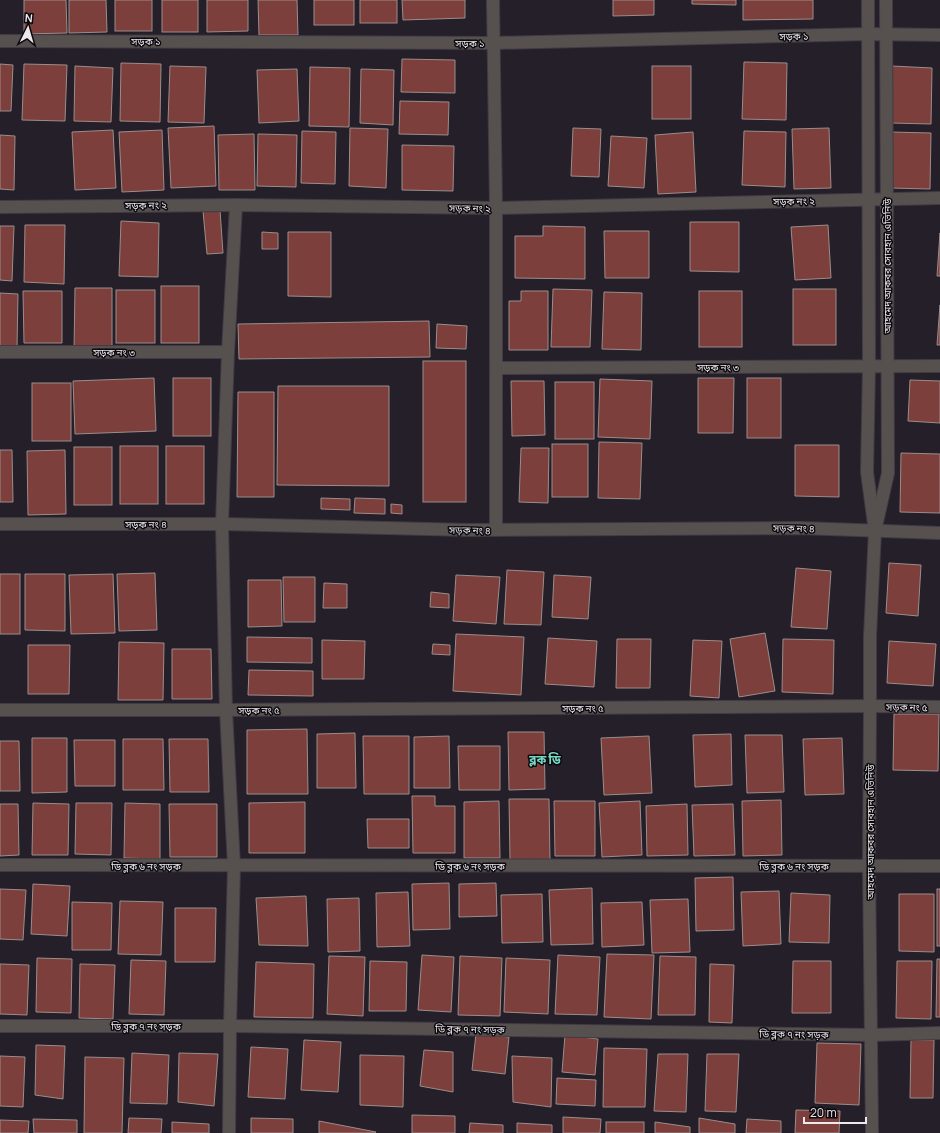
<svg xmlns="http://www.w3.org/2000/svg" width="940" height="1133" font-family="Manrope,'Noto Sans Bengali',sans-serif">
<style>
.building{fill:#7c3f3b;stroke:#9b8d8c}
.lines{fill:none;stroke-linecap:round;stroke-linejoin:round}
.minor-casing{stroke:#403b44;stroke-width:14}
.minor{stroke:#56514f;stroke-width:12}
.labels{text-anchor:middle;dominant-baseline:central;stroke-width:3;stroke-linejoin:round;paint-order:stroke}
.street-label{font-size:10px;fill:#ebe8ee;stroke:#0c0a0e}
.quarter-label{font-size:12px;font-weight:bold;fill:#77dac4;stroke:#0c0a0e}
</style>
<rect width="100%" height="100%" fill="#241f28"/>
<g class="building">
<path d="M24 0H66L67 33 24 34Z"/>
<path d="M69 0H106L107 32 69 33Z"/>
<rect x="115" y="0" width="37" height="31"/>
<rect x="162" y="0" width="36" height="32"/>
<path d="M207 0H248V31L207 32Z"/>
<path d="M258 0H297L298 35H259Z"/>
<rect x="314" y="0" width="40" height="25"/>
<rect x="360" y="0" width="37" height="23"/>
<path d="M402 0H465V18L403 20Z"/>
<path d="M613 0H654V15L613 16Z"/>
<path d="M692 0H736V5L692 4Z"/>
<path d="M743 0H813V19L743 20Z"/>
<path d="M402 59 455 60V93L401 92Z"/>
<path d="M744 62 787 63 786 120 742 119Z"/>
<path d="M121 63 161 64 160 122 120 121Z"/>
<path d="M0 64 13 65 11 111H0Z"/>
<path d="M24 64 67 65 65 121 22 120Z"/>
<path d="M75 66 113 68 111 122 74 121Z"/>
<path d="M170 66 206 67 204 123 168 122Z"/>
<rect x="652" y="66" width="39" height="53"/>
<path d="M892 66 932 68 931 124 891 123Z"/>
<path d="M310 67 350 68 349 127 309 126Z"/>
<path d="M297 69 299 121 259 123 257 70Z"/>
<path d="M361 69 394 70 393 125 360 123Z"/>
<path d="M400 101 449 102 448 135 399 134Z"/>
<path d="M214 126 216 186 171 188 168 128Z"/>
<path d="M350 128 388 129 386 188 349 186Z"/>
<path d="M573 128 601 129 599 177 571 176Z"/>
<path d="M829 128 831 188 794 189 792 129Z"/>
<path d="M113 130 116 188 75 190 72 132Z"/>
<path d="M162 130 164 190 122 192 119 132Z"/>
<path d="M302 131 336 132 335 184 301 183Z"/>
<path d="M744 131 786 132 785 187 742 185Z"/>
<path d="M693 132 696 192 658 194 655 135Z"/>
<path d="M891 132 931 133 930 189 890 188Z"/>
<path d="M254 134 255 190H219L218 135Z"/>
<path d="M258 134 297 135 296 187 257 186Z"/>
<path d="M0 135 15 136 14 190 0 189Z"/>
<path d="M611 136 647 138 644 188 608 186Z"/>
<path d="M402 145 454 146 453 191 402 190Z"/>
<path d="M220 210 223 253 207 254 203 211Z"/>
<path d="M121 221 159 223 158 277 119 276Z"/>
<path d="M690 222H739V272L690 271Z"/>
<path d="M25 225H65L64 284 24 282Z"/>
<path d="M828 225 831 278 795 280 791 227Z"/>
<path d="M0 226H14L12 281 0 280Z"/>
<path d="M543 226 585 227V279L515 278V236H543Z"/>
<path d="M604 231H649V278H605Z"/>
<path d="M262 232 278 233V249H262Z"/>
<path d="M288 232H331V297L288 296Z"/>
<path d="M940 233V276H937Z"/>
<rect x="161" y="286" width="38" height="57"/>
<path d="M75 288H112V350H74Z"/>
<path d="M553 289 592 290 590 347H551Z"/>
<rect x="793" y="289" width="43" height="56"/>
<rect x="116" y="290" width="39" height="53"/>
<path d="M23 291H62V343H24Z"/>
<path d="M521 291H548V350H509V301H521Z"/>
<rect x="699" y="291" width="43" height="56"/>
<path d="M604 292 642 293 641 350 602 349Z"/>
<path d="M0 293 18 294 17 348H0Z"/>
<path d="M940 305V345H937Z"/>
<path d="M429 321 430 357 239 359 238 324Z"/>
<path d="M437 324 467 326 466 349 436 348Z"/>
<rect x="423" y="361" width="43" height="141"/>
<path d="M154 378 156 431 75 434 73 381Z"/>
<rect x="173" y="378" width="38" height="58"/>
<path d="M698 378H734L733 433H698Z"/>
<rect x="747" y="378" width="34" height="60"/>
<path d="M600 379 652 381 650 439 598 437Z"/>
<path d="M910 380 940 381V423L908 421Z"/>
<path d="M511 381H544L545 435 512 436Z"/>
<rect x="555" y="382" width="39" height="57"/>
<rect x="32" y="383" width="39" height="58"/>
<path d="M278 386H389V486L277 485Z"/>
<path d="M238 392H274V497H237Z"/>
<path d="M599 442 642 443 640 499 598 498Z"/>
<rect x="552" y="444" width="36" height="53"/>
<path d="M795 445H839V497L795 496Z"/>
<rect x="120" y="446" width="38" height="58"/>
<rect x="166" y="446" width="38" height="58"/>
<rect x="74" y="447" width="38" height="58"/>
<path d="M521 448H549L548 503 519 502Z"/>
<path d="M0 450H12L13 502H0Z"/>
<path d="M65 450 66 514 28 515 27 451Z"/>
<path d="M901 453 940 454V513L900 512Z"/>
<path d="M321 498 350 499V510L321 509Z"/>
<path d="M355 498 385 499V514L354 513Z"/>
<path d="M391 504 402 505V514L391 513Z"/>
<path d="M889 563 921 565 918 616 886 613Z"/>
<path d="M796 568 831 571 827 629 791 627Z"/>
<path d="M507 570 544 572 541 625 504 624Z"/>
<path d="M155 573 157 630 119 631 117 574Z"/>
<rect x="0" y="574" width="20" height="60"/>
<path d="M25 574H65V631L25 630Z"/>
<path d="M113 574 115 633 71 634 69 575Z"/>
<path d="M456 575 500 577 496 624 453 621Z"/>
<path d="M554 575 591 577 588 619 552 617Z"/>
<path d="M283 577H315V622H284Z"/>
<path d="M248 580H281L282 626 248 627Z"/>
<path d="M324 583 347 584V608H323Z"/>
<path d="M431 592 449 594V608L430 607Z"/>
<path d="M765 633 775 691 739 697 730 639Z"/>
<path d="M456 634 524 637 521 695 453 691Z"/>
<path d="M247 637 312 638V663L247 662Z"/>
<path d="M548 638 597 641 594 687 545 684Z"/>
<path d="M617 639H651L650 688H616Z"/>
<path d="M783 639 834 640 833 694 782 692Z"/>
<path d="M322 640 365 641 364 679H322Z"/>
<path d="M693 640 722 641 719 698 690 696Z"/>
<path d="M889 641 936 644 933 686 887 683Z"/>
<path d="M119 642 164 643 163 700H118Z"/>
<path d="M433 644 450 645V655L432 654Z"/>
<path d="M28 645H70L69 694H28Z"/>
<path d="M172 649H211L212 699H172Z"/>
<path d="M249 670 313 671V696L248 695Z"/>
<path d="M894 714H939L938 771 893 770Z"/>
<path d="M307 729 308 794H247V730Z"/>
<path d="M508 732H544L545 789 509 790Z"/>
<path d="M355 733 356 788H317V734Z"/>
<path d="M731 734 732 785 695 787 693 735Z"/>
<path d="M745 735H782L784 792 747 793Z"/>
<path d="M363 736H409V794H364Z"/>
<path d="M449 736 450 788H414V737Z"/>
<path d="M649 736 652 793 604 795 601 738Z"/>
<path d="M32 738H67V792L32 793Z"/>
<path d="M842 738 844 794 805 795 803 739Z"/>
<path d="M123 739H163L164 790H123Z"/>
<path d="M169 739H208L209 792H170Z"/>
<path d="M74 740H115V786H75Z"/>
<path d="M0 741H19L20 791H0Z"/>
<path d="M458 746H500V790H459Z"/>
<path d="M412 796H435V806H455V853H413Z"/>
<path d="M509 799H549L550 861H510Z"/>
<path d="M781 800 782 855 743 856 742 801Z"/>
<path d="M499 801 500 858H464V802Z"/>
<path d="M554 801H595V856H555Z"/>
<path d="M640 801 642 855 602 857 599 803Z"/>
<path d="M305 802V853H249V803Z"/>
<path d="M33 803 69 804 68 855H32Z"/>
<path d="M76 803H112L111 855 75 854Z"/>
<path d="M125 803 160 804V859L124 858Z"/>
<path d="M0 804H18L19 855 0 856Z"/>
<path d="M169 804H217V857H170Z"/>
<path d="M687 804 688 855 647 856 646 806Z"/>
<path d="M733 804 735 855 694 856 692 805Z"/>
<path d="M367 819H409V848H368Z"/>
<path d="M733 877 734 930 696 931 695 878Z"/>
<path d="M449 883 450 929 413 930 412 884Z"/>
<path d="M496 883 497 916 459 917V884Z"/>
<path d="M33 884 70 886 67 936 31 934Z"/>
<path d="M592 888 593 944 551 945 549 890Z"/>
<path d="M0 889 26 890 23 940 0 939Z"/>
<rect x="937" y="889" width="3" height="57"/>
<path d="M779 891 781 944 743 946 741 892Z"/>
<path d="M408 892 410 946 377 947 376 893Z"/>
<path d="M791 893 830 895 829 943 789 942Z"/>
<path d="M542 894 543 942 502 943 501 895Z"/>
<path d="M899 894H934V952L899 951Z"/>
<path d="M306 896 308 946 259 945 256 898Z"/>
<path d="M359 898 360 951 328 952 327 899Z"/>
<path d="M688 899 690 952 652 953 650 900Z"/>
<path d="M120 901 163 902 161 955 118 954Z"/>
<path d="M72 902 112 903 111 950H72Z"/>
<path d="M642 902 644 945 602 947 601 903Z"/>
<path d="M175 908H216L215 962H175Z"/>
<path d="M607 954 654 955 651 1019 604 1017Z"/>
<path d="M422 955 454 957 451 1012 418 1010Z"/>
<path d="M558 955 600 957 597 1015 555 1014Z"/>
<path d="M329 956 365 957 363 1016 327 1014Z"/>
<path d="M460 956 502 958 500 1016 458 1015Z"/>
<path d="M660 956 696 957 695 1015H658Z"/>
<path d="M37 958 72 959 71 1013 36 1012Z"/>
<path d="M506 958 550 960 548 1014 504 1012Z"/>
<path d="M937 959H940V1017H936Z"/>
<path d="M131 960 166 961 164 1015 129 1014Z"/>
<path d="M370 961 407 962 406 1011H369Z"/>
<path d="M793 961H831V1013H792Z"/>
<path d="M897 961H932L931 1019 896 1018Z"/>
<path d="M256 962 314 964 313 1018 254 1017Z"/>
<path d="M0 964 29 965 27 1015 0 1014Z"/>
<path d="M80 964 115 965 113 1019 79 1018Z"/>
<path d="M710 964 734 965 732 1023 709 1022Z"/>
<path d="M476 1034 509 1037 505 1074 472 1070Z"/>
<path d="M565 1035 598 1039 595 1075 562 1072Z"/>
<path d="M304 1040 341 1042 338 1092 301 1090Z"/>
<path d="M911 1040H934L933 1098H910Z"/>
<path d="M817 1043 861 1044 859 1105 815 1103Z"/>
<path d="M36 1045 65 1046 63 1099 35 1095Z"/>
<path d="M251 1047 288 1049 285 1099 248 1097Z"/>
<path d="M604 1048 647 1049 645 1107H603Z"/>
<path d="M424 1050 453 1052V1092L420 1086Z"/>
<path d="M132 1053 169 1055 167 1104 130 1103Z"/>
<path d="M179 1053 218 1054 214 1106 178 1102Z"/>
<path d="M658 1054H688L686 1112 654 1111Z"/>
<path d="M707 1054H739L736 1112 705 1111Z"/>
<path d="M360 1055 404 1056 403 1107 360 1105Z"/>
<path d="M0 1056 25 1057 23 1107 0 1106Z"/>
<path d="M512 1056 552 1058 551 1107 513 1102Z"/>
<path d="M85 1057 124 1058 122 1133H84Z"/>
<path d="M557 1078 596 1080 595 1106 556 1104Z"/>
<path d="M796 1110 840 1111 839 1133H795Z"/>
<path d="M412 1115 455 1116V1133H412Z"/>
<path d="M563 1117 601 1119 600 1133H563Z"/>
<path d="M129 1118 162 1119 161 1133H128Z"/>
<path d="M251 1118 293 1119V1133H251Z"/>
<path d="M699 1118 735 1124V1133H699Z"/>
<path d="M33 1119 77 1120V1133H34Z"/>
<path d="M747 1119 781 1121V1133H746Z"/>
<path d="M0 1120 29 1121 28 1133H0Z"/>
<path d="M319 1121 376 1132 375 1133H319Z"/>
<path d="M172 1122 209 1124V1133H172Z"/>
<rect x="606" y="1122" width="38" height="11"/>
<path d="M655 1122 690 1127V1133H655Z"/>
<path d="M470 1123 503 1125V1133H469Z"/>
<path d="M517 1123 552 1125V1133H517Z"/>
</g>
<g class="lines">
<defs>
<g id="minor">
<path d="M493 0 496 208V530"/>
<path d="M868 0 869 366 867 472 874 524"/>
<path d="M0 41 493 43 868 34 940 35"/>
<path d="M236 205 228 352 222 524 226 710 870 706 940 707"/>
<path d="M0 207 236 205 496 208 940 198"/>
<path d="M0 352H228"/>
<path d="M496 368 940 366"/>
<path d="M0 524H222L468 530 801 528 940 533"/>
<path d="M0 710H226L234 866 230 1026 229 1133"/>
<path d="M0 865 940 866"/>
<path d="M0 1026H230L871 1035 940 1033"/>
<path d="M872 1133 869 866 870 706V636L875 531 888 473 886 0"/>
</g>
</defs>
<use href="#minor" class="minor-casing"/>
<use href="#minor" class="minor"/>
</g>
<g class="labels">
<g class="street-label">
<text transform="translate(794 36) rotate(-1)">সড়ক ১</text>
<text x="146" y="41">সড়ক ১</text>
<text x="470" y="43">সড়ক ১</text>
<text transform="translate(794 201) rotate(-1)">সড়ক নং ২</text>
<text transform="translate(146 205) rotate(-1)">সড়ক নং ২</text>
<text transform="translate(470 208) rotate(1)">সড়ক নং ২</text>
<text transform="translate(887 266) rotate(-90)">আহমেদ আকবর সোবহান এভিনিউ</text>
<text x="114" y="352">সড়ক নং ৩</text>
<text x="718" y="367">সড়ক নং ৩</text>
<text x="146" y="524">সড়ক নং ৪</text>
<text transform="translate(794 528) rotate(1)">সড়ক নং ৪</text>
<text transform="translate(470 530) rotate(1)">সড়ক নং ৪</text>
<text transform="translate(907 707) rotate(1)">সড়ক নং ৫</text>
<text x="583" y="708">সড়ক নং ৫</text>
<text x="259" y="710">সড়ক নং ৫</text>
<text transform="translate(870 832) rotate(-90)">আহমেদ আকবর সোবহান এভিনিউ</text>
<text x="146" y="866">ডি ব্লক ৬ নং সড়ক</text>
<text x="470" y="866">ডি ব্লক ৬ নং সড়ক</text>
<text x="794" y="866">ডি ব্লক ৬ নং সড়ক</text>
<text x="146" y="1026">ডি ব্লক ৭ নং সড়ক</text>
<text transform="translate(470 1029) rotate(1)">ডি ব্লক ৭ নং সড়ক</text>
<text transform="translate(794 1034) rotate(1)">ডি ব্লক ৭ নং সড়ক</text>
</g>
<g class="quarter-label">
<text x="545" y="759">ব্লক ডি</text>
</g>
</g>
<g transform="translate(28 28) rotate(5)" stroke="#0c0a0e" stroke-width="3" paint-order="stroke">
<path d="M0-3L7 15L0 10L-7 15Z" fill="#ebe8ee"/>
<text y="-6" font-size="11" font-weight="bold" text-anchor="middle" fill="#ebe8ee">N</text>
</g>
<path d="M804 1117v6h62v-6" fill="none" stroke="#ebe8ee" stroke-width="2"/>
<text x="810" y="1117" font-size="12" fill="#ebe8ee" stroke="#0c0a0e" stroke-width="3" paint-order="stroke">20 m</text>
</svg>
